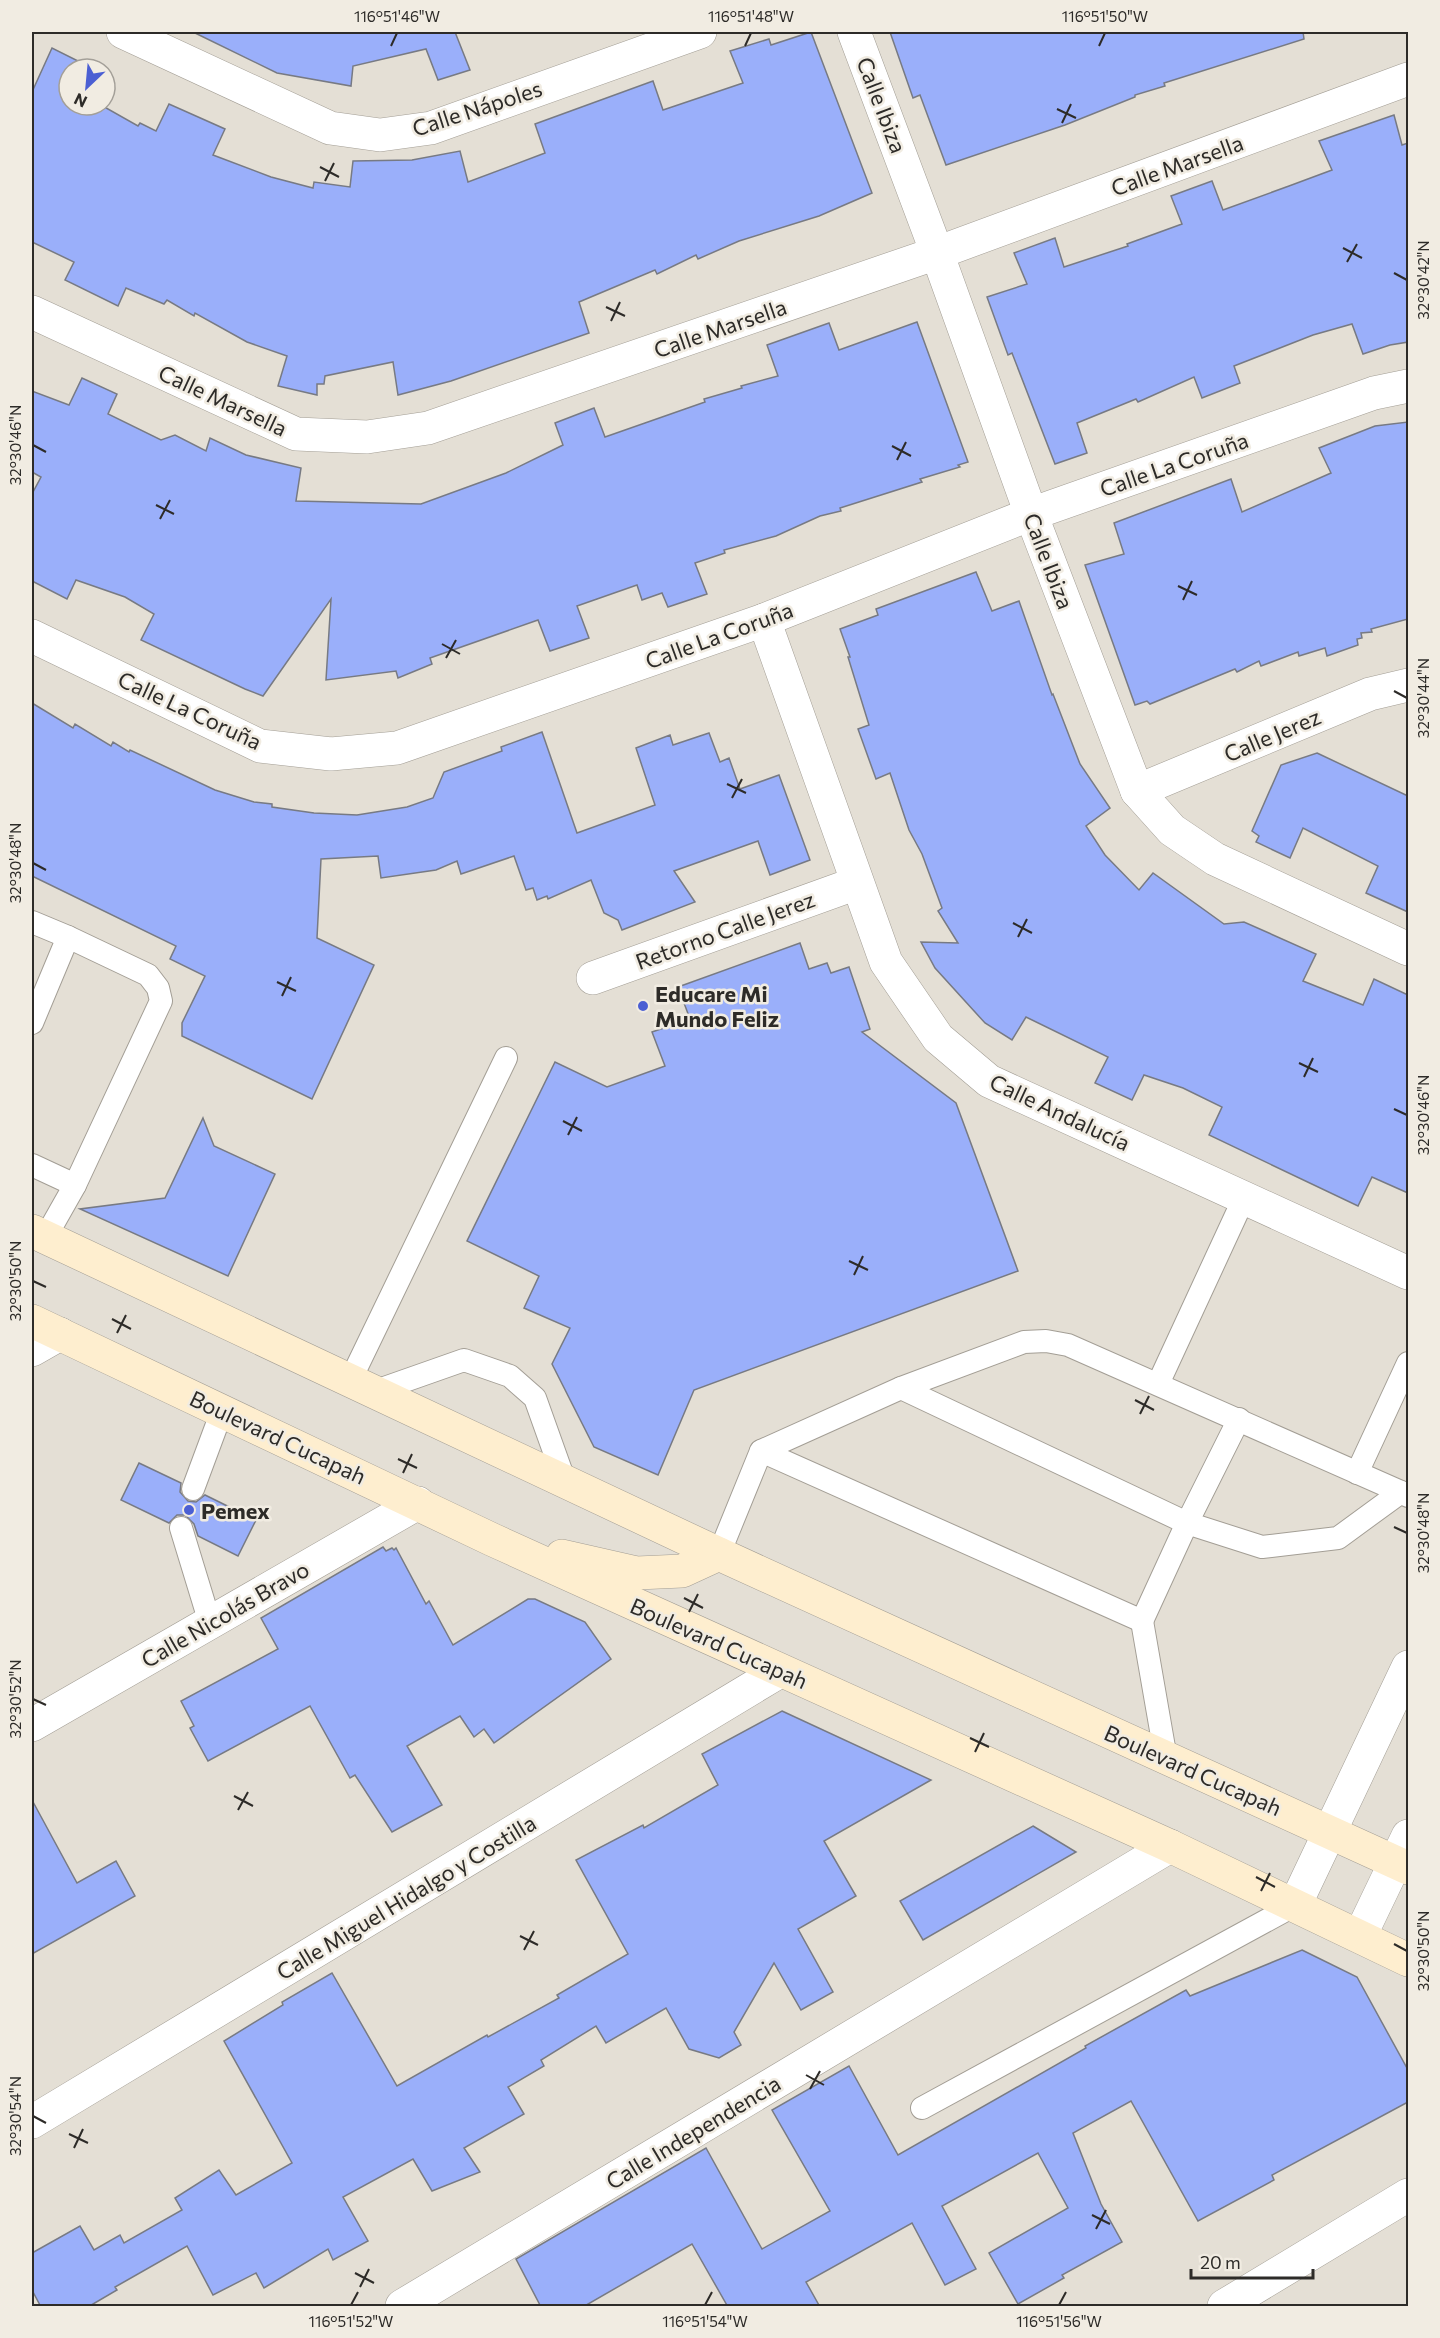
<svg xmlns="http://www.w3.org/2000/svg" width="1440" height="2338" font-family="Commissioner,sans-serif">
<style>
.building{fill:#9aaffa;stroke:#777a83;stroke-width:1.5}
.lines{fill:none;stroke-linecap:round;stroke-linejoin:round}
.service-casing{stroke:#a39e95;stroke-width:24}
.minor-casing{stroke:#a39e95;stroke-width:34}
.tertiary-casing{stroke:#a39e95;stroke-width:34}
.secondary-casing{stroke:#a39e95;stroke-width:34}
.service{stroke:#fff;stroke-width:22}
.minor{stroke:#fff;stroke-width:33}
.tertiary{stroke:#fff;stroke-width:33}
.secondary{stroke:#feeecf;stroke-width:33}
.ticks{fill:none;stroke:#2d2b28;stroke-width:2}
.poi-dot{fill:#4b5fd3;stroke:#f1ece2;stroke-width:2}
.labels{text-anchor:middle;dominant-baseline:central;stroke-width:5;stroke-linejoin:round;paint-order:stroke}
.street-label{font-size:22px;fill:#2d2b28;stroke:#f1ece2}
.poi-label{font-size:22px;font-weight:bold;fill:#2d2b28;stroke:#f1ece2;text-anchor:start}
.neatline{fill:none;stroke:#2d2b28;stroke-width:2}
.ticks-label{font-size:15px;text-anchor:middle;fill:#2d2b28}
</style>
<rect width="100%" height="100%" fill="#e4dfd5"/>
<g class="building">
<path d="M193 32H455L470 70 438 80 426 49 353 66 351 86 277 73Z"/>
<path d="M811 32 872 193 819 216 739 241 698 259 696 255 657 274 655 270 579 302 589 333 451 381 398 395 393 362 325 376 324 384H317V395L278 386 287 356 247 342 195 313 194 316 167 300 164 304 126 288 118 306 65 280 74 262 32 242V92L52 48 90 67V69H69V105H101L138 126 140 123 156 131 169 104 225 129 213 155 271 177 313 188 314 182 350 187 353 161 412 160 460 151 468 182 545 153 535 124 653 81 663 110 743 83 730 51 769 39 771 45Z"/>
<path d="M890 32H1303L1304 39 1164 83 1165 86 1135 95V97L1065 125 946 165 920 95 913 98Z"/>
<path d="M1394 115 1402 145 1408 143V342L1390 345 1363 354 1352 324 1313 335 1234 366 1240 383 1202 398 1194 377 1138 402 1136 399 1077 423 1087 453 1055 464 1012 353 1008 355 987 297 1027 284 1014 253 1055 238 1064 267 1128 246 1127 244 1182 224 1171 196 1212 181 1223 210 1289 186 1332 170 1319 141Z"/>
<path d="M917 322 968 462 958 465 960 467 920 479 922 482 840 508 841 511 820 516 776 536 724 550 725 553 695 563 707 594 668 607 662 593 642 600 637 585 577 606 589 638 550 651 538 620 430 658 432 664 398 678 396 671 326 680 331 599 263 696 245 689 141 640 154 614 125 597 76 580 67 599 32 581V494L41 477 32 472V391L69 405 82 378 117 394 108 414 161 440 175 435 206 451 210 438 246 455 301 468 296 501 421 504 506 473 563 445 555 423 594 408 605 437 705 402 704 399 742 388 741 386 778 376 767 345 829 323 839 350Z"/>
<path d="M1408 422V619L1371 629 1372 632 1361 633 1362 638 1357 639 1358 645 1327 656 1325 648 1299 656 1298 652 1261 666 1259 661 1237 672 1235 669 1150 704 1147 701 1135 705 1085 565 1124 554 1114 523 1231 479 1242 512 1331 473 1319 448 1375 426Z"/>
<path d="M976 572 992 611 1019 601 1052 695 1053 694 1080 764 1110 808 1086 826 1105 855 1139 890 1153 873 1224 924 1244 922 1316 954 1303 981 1363 1005 1374 979 1408 995V1193L1372 1177 1358 1206 1209 1135 1222 1107 1183 1088 1144 1075 1132 1100 1095 1083 1108 1057 1026 1017 1012 1040 985 1023 935 968 921 942 958 943 938 911 942 908 922 854 909 830 890 773 876 779 858 729 869 725 848 657H850L840 629 878 615 876 609Z"/>
<path d="M32 703 73 728 75 724 111 746 113 742 129 752 130 750 215 790 254 802 272 804V807L314 813 357 815 407 807 433 798 444 772 502 751 501 747 542 732 577 833 655 805 636 748 670 735 673 745 709 733 720 762 729 758 740 789 779 775 810 860 770 875 758 841 674 871 695 902 622 930 618 920 604 913 591 880 548 899 547 896 537 900 533 888 526 890 514 856 461 874 457 861 436 870 381 878 378 856 321 859 317 938 374 965 312 1099 182 1036V1023L205 976 170 959 176 946 32 876Z"/>
<path d="M1317 753 1408 796V912L1366 893 1378 866 1303 828 1290 858 1256 842 1259 836 1252 831 1281 765Z"/>
<path d="M800 943 809 969 827 963 831 973 849 967 870 1029 862 1032 956 1103 1018 1271 694 1390 658 1475 594 1447 552 1364 570 1328 524 1308 539 1276 467 1241 555 1062 607 1087 665 1066 652 1032 690 1019 678 987Z"/>
<path d="M203 1118 214 1146 275 1174 228 1276 80 1209 165 1198Z"/>
<path d="M139 1463 181 1483 180 1492 188 1501 196 1502 205 1495 256 1520 238 1556 198 1536 194 1524 185 1515H177L169 1523 121 1500Z"/>
<path d="M383 1547 386 1551 392 1548 394 1550 396 1548 426 1604 429 1601 453 1645 528 1599H535L585 1622 611 1659 494 1743 484 1729 474 1737 460 1716 407 1746 442 1805 392 1832 355 1775 350 1778 310 1706 208 1761 190 1728 194 1726 181 1701 278 1649 261 1618Z"/>
<path d="M782 1711 931 1780 824 1841 856 1896 798 1929 833 1992 801 2010 774 1963 734 2032 741 2045 719 2058 689 2049 666 2008 606 2043 596 2026 541 2060 544 2066 508 2087 524 2114 464 2148 480 2172 432 2191 413 2159 343 2197 368 2241 333 2260 328 2249 264 2288 256 2273 213 2295 187 2246 115 2287 117 2290 88 2307H41L32 2290V2253L80 2226 94 2250 120 2235 124 2243 182 2210 175 2198 219 2170 236 2195 292 2163 224 2041 283 2005 282 2002 332 1973 397 2086 487 2035 488 2037 559 1998 557 1995 628 1954 576 1860 643 1825 644 1828 718 1785 702 1754Z"/>
<path d="M32 1800 77 1883 116 1861 135 1896 32 1954Z"/>
<path d="M1033 1826 1076 1852 923 1940 900 1901Z"/>
<path d="M1302 1950 1357 1977 1408 2070V2102L1272 2175 1274 2180 1198 2221 1131 2101 1073 2133 1101 2204 1122 2242 1062 2275 1064 2278 1018 2304 989 2253 1068 2208 1038 2153 942 2206 976 2269 945 2285 912 2223 806 2282 820 2307H728L692 2244 583 2307H541L516 2259 706 2148 762 2249 830 2211 772 2110 849 2066 898 2155 1086 2048 1085 2046 1186 1990 1190 1996Z"/>
</g>
<g class="lines">
<defs>
<g id="service">
<path d="M32 922 68 937"/>
<path d="M32 1023 68 937 148 975 158 988 161 1001 75 1185 45 1238"/>
<path d="M32 1165 75 1185"/>
<path d="M350 1381 506 1058"/>
<path d="M1158 1384 1244 1198"/>
<path d="M901 1388 1187 1523 1262 1547 1338 1538 1401 1492 1408 1496"/>
<path d="M373 1392 464 1360 510 1376 535 1398 565 1482"/>
<path d="M761 1451 1142 1621 1187 1523 1239 1419"/>
<path d="M1357 1473 1408 1363"/>
<path d="M193 1489 222 1411"/>
<path d="M181 1528 210 1623"/>
<path d="M719 1554 761 1451 901 1388 1024 1342 1046 1341 1068 1345 1401 1492"/>
<path d="M1142 1621 1166 1759"/>
<path d="M922 2108 1295 1905"/>
</g>
<g id="minor">
<path d="M123 32 330 128 380 135 431 128 700 32"/>
<path d="M854 32 937 253 1031 514 1137 791 1172 830 1215 859 1408 949"/>
<path d="M32 312 296 434 367 437 428 428 937 253 1408 79"/>
<path d="M1137 791 1370 694 1408 685"/>
<path d="M593 978 857 883"/>
<path d="M32 1350 60 1334"/>
<path d="M32 1725 418 1503"/>
<path d="M32 2122 780 1671"/>
<path d="M402 2306 1170 1846"/>
<path d="M1224 2306 1408 2195"/>
</g>
<g id="tertiary">
<path d="M764 620 886 962 938 1038 989 1081 1408 1273"/>
<path d="M32 636 260 746 331 754 397 748 764 620 1031 514 1374 393 1408 386"/>
<path d="M1295 1905 1408 1667"/>
<path d="M1360 1936 1408 1836"/>
</g>
<g id="secondary">
<path d="M32 1231 719 1554 1408 1868"/>
<path d="M32 1321 493 1540 1170 1846 1408 1960"/>
<path d="M562 1556 637 1573 682 1571 719 1554"/>
</g>
</defs>
<use href="#service" class="service-casing"/>
<use href="#minor" class="minor-casing"/>
<use href="#tertiary" class="tertiary-casing"/>
<use href="#secondary" class="secondary-casing"/>
<use href="#service" class="service"/>
<use href="#minor" class="minor"/>
<use href="#tertiary" class="tertiary"/>
<use href="#secondary" class="secondary"/>
</g>
<path class="ticks" d="M391 46 397 33M745 46 751 33M1099 46 1105 33M1057 109 1076 118M1062 123 1071 104M320 167 339 177M325 181 334 163M1343 248 1362 258M1347 262 1357 244M1394 273 1407 280M606 307 625 316M611 321 620 302M33 445 46 452M892 446 911 456M897 460 906 442M156 505 174 514M160 519 170 500M1178 586 1197 595M1183 600 1192 581M442 644 460 654M446 658 456 640M1394 691 1407 698M727 784 746 793M732 798 742 779M33 863 46 870M1013 923 1032 933M1018 937 1027 919M277 982 296 991M282 996 291 977M1299 1063 1318 1072M1304 1077 1313 1058M1394 1109 1407 1115M563 1121 582 1131M568 1135 577 1117M849 1261 868 1270M854 1275 863 1256M33 1281 46 1287M112 1319 131 1329M117 1333 126 1315M1135 1400 1154 1410M1140 1414 1149 1396M398 1459 417 1468M403 1473 412 1454M1394 1527 1407 1533M684 1598 703 1608M689 1612 698 1594M33 1699 46 1705M970 1738 989 1747M975 1752 984 1733M234 1796 253 1806M238 1810 248 1792M1256 1877 1275 1887M1261 1891 1270 1873M520 1936 538 1945M1394 1944 1407 1951M524 1950 534 1931M806 2075 824 2085M810 2089 820 2071M33 2116 46 2123M69 2134 88 2143M74 2148 83 2129M1092 2215 1110 2224M1096 2229 1106 2210M355 2273 374 2283M360 2287 369 2269M351 2305 358 2292M705 2305 712 2292M1059 2305 1066 2292"/>
<g class="poi-dot">
<circle cx="643" cy="1006" r="6"/>
<circle cx="189" cy="1510" r="6"/>
</g>
<g class="labels">
<g class="street-label">
<text transform="translate(882 105) rotate(69)">Calle Ibiza</text>
<text transform="translate(477 108) rotate(-18)">Calle Nápoles</text>
<text transform="translate(1177 165) rotate(-20)">Calle Marsella</text>
<text transform="translate(720 328) rotate(-19)">Calle Marsella</text>
<text transform="translate(223 400) rotate(25)">Calle Marsella</text>
<text transform="translate(1174 464) rotate(-19)">Calle La Coruña</text>
<text transform="translate(1049 561) rotate(69)">Calle Ibiza</text>
<text transform="translate(719 635) rotate(-20)">Calle La Coruña</text>
<text transform="translate(190 710) rotate(25)">Calle La Coruña</text>
<text transform="translate(1272 735) rotate(-23)">Calle Jerez</text>
<text transform="translate(725 930) rotate(-20)">Retorno Calle Jerez</text>
<text transform="translate(1060 1112) rotate(25)">Calle Andalucía</text>
<text transform="translate(278 1437) rotate(25)">Boulevard Cucapah</text>
<text transform="translate(225 1614) rotate(-30)">Calle Nicolás Bravo</text>
<text transform="translate(719 1643) rotate(24)">Boulevard Cucapah</text>
<text transform="translate(1193 1770) rotate(24)">Boulevard Cucapah</text>
<text transform="translate(406 1897) rotate(-31)">Calle Miguel Hidalgo y Costilla</text>
<text transform="translate(693 2132) rotate(-31)">Calle Independencia</text>
</g>
<g class="poi-label">
<text x="655" y="993">Educare Mi<tspan x="655" dy="25">Mundo Feliz</tspan></text>
<text x="201" y="1510">Pemex</text>
</g>
</g>
<rect width="1440" height="2338" fill="none" stroke="#f1ece2" stroke-width="66"/>
<g transform="translate(87 87) rotate(206)"><circle r="28" fill="#f1ece2" stroke="#a39f98" stroke-width="1.5"/>
<path d="M0-4.5L10 22L0 15L-10 22Z" fill="#4b5fd3"/>
<text y="-9" font-size="16" font-weight="bold" text-anchor="middle" fill="#2d2b28">N</text>
</g>
<path d="M1191 2269v9h122v-9" fill="none" stroke="#2d2b28" stroke-width="3"/>
<text x="1200" y="2269" font-size="18" fill="#2d2b28" stroke="#f1ece2" stroke-width="4.5" paint-order="stroke">20 m</text>
<rect x="33" y="33" width="1374" height="2272" class="neatline"/>
<g class="ticks-label">
<text x="397" y="22">116°51'46"W</text>
<text x="751" y="22">116°51'48"W</text>
<text x="1105" y="22">116°51'50"W</text>
<text transform="translate(1424 280) rotate(-90)" y="5">32°30'42"N</text>
<text transform="translate(16 445) rotate(-90)" y="5">32°30'46"N</text>
<text transform="translate(1424 698) rotate(-90)" y="5">32°30'44"N</text>
<text transform="translate(16 863) rotate(-90)" y="5">32°30'48"N</text>
<text transform="translate(1424 1115) rotate(-90)" y="5">32°30'46"N</text>
<text transform="translate(16 1281) rotate(-90)" y="5">32°30'50"N</text>
<text transform="translate(1424 1533) rotate(-90)" y="5">32°30'48"N</text>
<text transform="translate(16 1699) rotate(-90)" y="5">32°30'52"N</text>
<text transform="translate(1424 1951) rotate(-90)" y="5">32°30'50"N</text>
<text transform="translate(16 2116) rotate(-90)" y="5">32°30'54"N</text>
<text x="351" y="2327">116°51'52"W</text>
<text x="705" y="2327">116°51'54"W</text>
<text x="1059" y="2327">116°51'56"W</text>
</g>
</svg>
